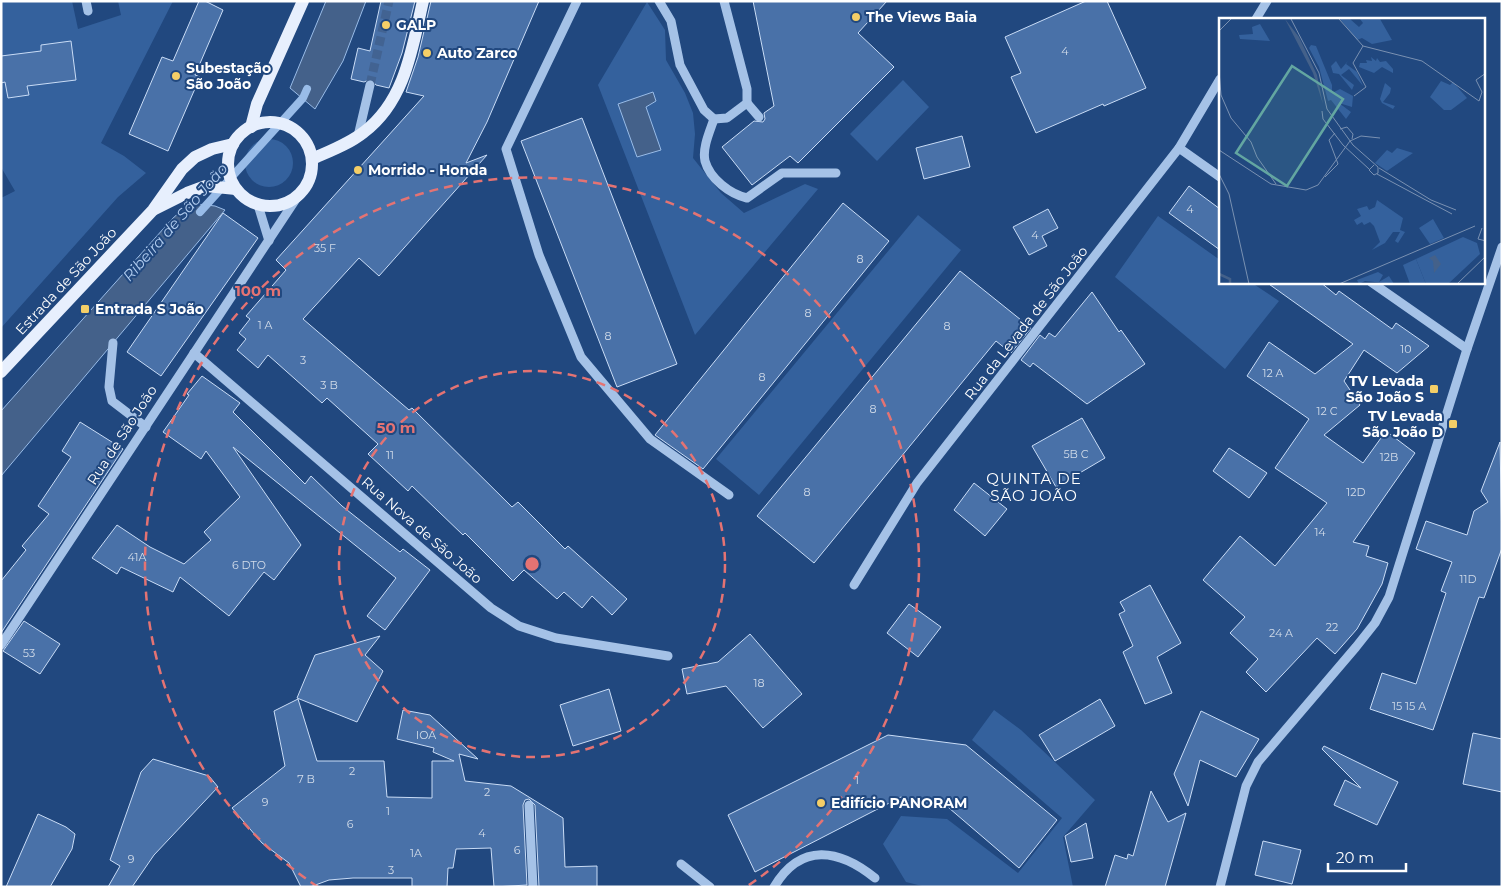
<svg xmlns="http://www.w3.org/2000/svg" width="1503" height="888" font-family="Montserrat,sans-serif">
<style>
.green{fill:#34619d}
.water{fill:#44618a;stroke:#99bce8}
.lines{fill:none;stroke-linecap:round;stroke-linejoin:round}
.stream{stroke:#99bce8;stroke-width:8}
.building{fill:#4971a8;stroke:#c9dcf6}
.minor-tunnel{stroke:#426392;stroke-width:9;stroke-dasharray:9 4.5;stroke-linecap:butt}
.minor{stroke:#a5c2e7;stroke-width:9}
.major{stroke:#e7effd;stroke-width:12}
.ring{fill:none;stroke:#e47373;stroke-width:2.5;stroke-dasharray:9 6}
.poi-dot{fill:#f4ce67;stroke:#21487f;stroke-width:2}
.labels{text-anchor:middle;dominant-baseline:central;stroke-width:4;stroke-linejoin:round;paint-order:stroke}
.number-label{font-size:11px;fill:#d2dce9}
.poi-label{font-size:14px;font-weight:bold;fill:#fff;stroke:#21487f;text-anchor:start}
.street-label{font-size:14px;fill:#fff;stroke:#21487f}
.water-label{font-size:15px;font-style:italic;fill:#b1ccef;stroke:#21487f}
.neighbourhood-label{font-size:15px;letter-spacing:1px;fill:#fff;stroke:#21487f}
.inset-river{fill:none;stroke:#44618a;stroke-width:2.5}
.inset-road{fill:none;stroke:#7a91b2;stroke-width:1}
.view{fill:#63a6a1;fill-opacity:0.15;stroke:#63a6a1;stroke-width:2.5}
.inset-edge{fill:none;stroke:#fff;stroke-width:2.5}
.centre{fill:#e47373;stroke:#21487f;stroke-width:2.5}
.ring-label{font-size:15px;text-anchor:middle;font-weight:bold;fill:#e47373;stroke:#21487f;stroke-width:4;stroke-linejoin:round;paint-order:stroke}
</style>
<rect width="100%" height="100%" fill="#21487f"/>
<g class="green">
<path d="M1 1H72L78 29 121 15 118 1H173L101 143 124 156 146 173 118 197 1 328V198L15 191 1 167Z"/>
<path d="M647 2 665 30 666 60 685 93 693 113 695 134 693 158 721 193 744 213 805 184 818 189 695 335 598 85Z"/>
<path d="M903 80 929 107 877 161 850 134Z"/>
<circle cx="269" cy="163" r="24"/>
<path d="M918 215 961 250 759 495 716 459Z"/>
<path d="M1158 216 1220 260V282L1252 283 1279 301 1225 369 1115 277Z"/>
<path d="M994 710 1021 730 1095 800 1063 837 1073 887H926L906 882 883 844 901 816 947 819 1018 873 1062 818 972 740Z"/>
</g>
<g class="water">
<path d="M326 1H366L343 61 315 109 290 88Z"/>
<path d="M653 92 656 101 646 107 661 150 637 157 618 104Z"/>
<path d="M198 204 215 206 225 210 1 476V411L172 219 182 210Z"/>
</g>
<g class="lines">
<path class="stream" d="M200 212 303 98 307 89"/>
</g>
<g class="building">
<path d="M199 1H205L223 10 195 75 200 77 168 151 129 134 162 57 173 61Z"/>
<path d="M381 1H415L402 53 389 88 376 85 371 79 364 82 351 79 358 48 370 51Z"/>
<path d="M431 1H539L487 122 466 163 487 155 379 276 359 258 303 319 409 410 412 408 512 507 518 502 565 549 568 546 627 599 612 615 592 596 582 608 564 592 557 599 524 570 513 581 465 533 463 535 412 486 408 491 368 454 378 444 327 398 322 403 268 355 258 368 237 350 246 339 239 333 250 319 246 316 286 270 276 260 424 96 406 92 418 57Z"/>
<path d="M753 1H887L858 33 894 67 798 163 790 156 752 185 722 147 754 121 763 122 765 119 764 113 774 106Z"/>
<path d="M1086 1H1107L1146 88 1104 106 1103 104 1036 133 1011 77 1021 73 1005 37Z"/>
<path d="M71 41 76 80 27 86 29 95 8 98 5 82 1 83V56L41 51V45Z"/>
<path d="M582 118 677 364 617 387 521 141Z"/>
<path d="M962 136 970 167 924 179 916 148Z"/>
<path d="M1189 186 1220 209V250L1169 213Z"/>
<path d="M843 203 889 241 703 469 655 435Z"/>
<path d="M1048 209 1058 228 1042 236 1047 246 1029 255 1013 227Z"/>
<path d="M223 213 258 238 161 376 127 352Z"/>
<path d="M960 271 1031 328 1011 353 996 341 814 563 757 516Z"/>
<path d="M1266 282H1320L1336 295 1339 291 1392 329 1396 323 1429 346 1397 373 1364 350 1344 381 1360 405 1324 435 1363 463 1386 431 1415 453 1353 542 1369 546 1366 556 1388 563 1382 584 1357 629 1335 654 1317 638 1266 692 1246 672 1258 659 1230 633 1245 617 1203 580 1240 536 1275 566 1327 503 1275 468 1309 419 1247 376 1269 342 1315 374 1353 344Z"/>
<path d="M1092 292 1119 332 1121 330 1145 364 1087 404 1033 363 1030 367 1021 360 1040 335 1045 339 1049 333 1055 337Z"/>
<path d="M202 376 240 403 233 412 305 484 311 476 342 506 400 552 403 549 430 570 385 630 367 616 396 578 233 447 301 545 274 580 264 572 229 616 180 577 173 592 121 567 117 574 92 558 117 525 150 547 184 564 211 540 204 532 240 497 206 451 201 459 163 432 189 395 187 394Z"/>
<path d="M1082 418 1105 458 1056 487 1032 446Z"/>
<path d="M80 422 123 449 1 633V581L26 550 22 546 49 514 38 506 71 457 62 451Z"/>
<path d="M1500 442 1502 548 1484 598 1479 597 1433 730 1370 709 1382 673 1416 684 1446 593 1441 591 1452 562 1416 549 1426 521 1467 535 1474 511 1488 502 1481 491Z"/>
<path d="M1229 448 1267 473 1249 498 1213 471Z"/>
<path d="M974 483 1007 509 985 536 954 510Z"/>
<path d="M1150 585 1181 643 1157 657 1172 693 1145 704 1123 652 1133 646 1119 614 1125 611 1120 602Z"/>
<path d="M909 604 941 627 918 657 887 633Z"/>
<path d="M24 621 60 644 40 674 3 651Z"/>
<path d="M750 634 802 694 763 728 726 686 687 694 682 669 718 662Z"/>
<path d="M380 636 365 655 383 671 357 722 297 698 315 655Z"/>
<path d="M609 689 621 731 573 746 560 705Z"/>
<path d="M298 699 317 761H384L387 797 432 798V761H454L433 752 434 748 397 739 403 710 430 715 478 759 459 754 465 781 511 786 563 818 565 867 597 866V887H539L535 805 529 799 525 800 523 805 527 885 494 887 491 848 456 849 453 868H448L447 887H412V878H353L329 880 310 887H301L289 863 262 843 232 808 285 766 274 711Z"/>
<path d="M1100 699 1115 726 1055 761 1039 735Z"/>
<path d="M1201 711 1259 739 1236 777 1200 760 1188 806 1174 774Z"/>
<path d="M1473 733 1502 739V792L1463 784Z"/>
<path d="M888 735 966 745 1057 820 1019 868 942 802 920 806 901 797 755 872 728 815Z"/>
<path d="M1324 746 1398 782 1377 825 1334 805 1345 780 1361 788 1322 749Z"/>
<path d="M153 759 209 776 218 787 154 855 132 887H108L120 866 110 860 141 772Z"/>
<path d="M1151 791 1168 822 1186 813 1165 887H1105L1115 855 1127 859 1128 854 1133 856Z"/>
<path d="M38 814 66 827 75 834 72 849 50 887H6Z"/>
<path d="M1086 823 1093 858 1071 862 1065 836Z"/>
<path d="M1263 841 1301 850 1292 884 1255 875Z"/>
</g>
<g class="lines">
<path class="minor-tunnel" d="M370 85 389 1"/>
<g class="minor">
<path d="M86 1 88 11"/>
<path d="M577 1 506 149 539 255 581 357 650 439 729 495"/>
<path d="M659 1 671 21 680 65 704 110 714 119 727 118 747 103V89L724 1"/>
<path d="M1256 19 1267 1"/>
<path d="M747 103 759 117"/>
<path d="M714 119C710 131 702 148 705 161 710 179 730 194 747 198L782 173H836"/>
<path d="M358 136 370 85"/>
<path d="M1179 148 1220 177"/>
<path d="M258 205 269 241"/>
<path d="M1371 282 1467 349"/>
<path d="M113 343 109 387 112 401 146 427"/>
<path d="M194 353 491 608 519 626 556 638 668 656"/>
<path d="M854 585 917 483 1179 148 1220 79"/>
<path d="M1 645 298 196"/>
<path d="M529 805 533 887"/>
<path d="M681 864 710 887"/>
<path d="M774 887C801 842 839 849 875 878"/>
<path d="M1220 887 1246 786 1258 762 1356 647 1375 623 1389 597 1467 349 1502 247"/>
</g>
<g class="major">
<circle cx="270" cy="164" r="42"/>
<path d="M251 127 257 104 303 1"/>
<path d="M312 159C330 151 349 144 364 132 405 101 412 49 423 1"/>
<path d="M155 209 187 193 206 186 236 189"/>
<path d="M1 372 153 210 182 169 195 157 212 149 233 144"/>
</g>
</g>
<g class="ring">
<circle cx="532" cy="564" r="193"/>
<path d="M318 887A387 387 0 1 1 746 887"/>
</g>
<g class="poi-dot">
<circle cx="856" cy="17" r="5"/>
<circle cx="386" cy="25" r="5"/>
<circle cx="427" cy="53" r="5"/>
<circle cx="176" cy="76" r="5"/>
<circle cx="358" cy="170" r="5"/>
<rect x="80" y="304" width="10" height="10" rx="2.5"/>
<rect x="1429" y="384" width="10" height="10" rx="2.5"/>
<rect x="1448" y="419" width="10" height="10" rx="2.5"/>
<circle cx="821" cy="803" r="5"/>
</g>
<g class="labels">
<g class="number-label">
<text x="1065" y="51">4</text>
<text x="1190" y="209">4</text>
<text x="1035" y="235">4</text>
<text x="325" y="248">35 F</text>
<text x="860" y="259">8</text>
<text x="808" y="313">8</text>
<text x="265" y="325">1 A</text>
<text x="947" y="326">8</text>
<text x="608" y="336">8</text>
<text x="1406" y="349">10</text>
<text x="303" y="360">3</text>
<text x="1273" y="373">12 A</text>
<text x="762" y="377">8</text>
<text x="329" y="385">3 B</text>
<text x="873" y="409">8</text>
<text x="1327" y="411">12 C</text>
<text x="1076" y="454">5B C</text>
<text x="390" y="455">11</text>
<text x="1389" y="457">12B</text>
<text x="807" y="492">8</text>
<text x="1356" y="492">12D</text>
<text x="1320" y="532">14</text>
<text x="137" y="557">41A</text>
<text x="249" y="565">6 DTO</text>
<text x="1468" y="579">11D</text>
<text x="1332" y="627">22</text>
<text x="1281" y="633">24 A</text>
<text x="29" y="653">53</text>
<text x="759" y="683">18</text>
<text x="1409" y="706">15 15 A</text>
<text x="426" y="735">IOA</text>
<text x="352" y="771">2</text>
<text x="306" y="779">7 B</text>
<text x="857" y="780">1</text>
<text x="487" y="792">2</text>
<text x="265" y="802">9</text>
<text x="388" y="811">1</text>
<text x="350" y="824">6</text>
<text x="482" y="833">4</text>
<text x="517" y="850">6</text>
<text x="416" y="853">1A</text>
<text x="131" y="859">9</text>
<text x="391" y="870">3</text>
</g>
<g class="poi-label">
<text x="866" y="17">The Views Baia</text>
<text x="396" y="25">GALP</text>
<text x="437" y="53">Auto Zarco</text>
<text x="186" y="68">Subestação<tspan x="186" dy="16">São João</tspan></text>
<text x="368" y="170">Morrido - Honda</text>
<text x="95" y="309">Entrada S João</text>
<text x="1424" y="381" text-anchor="end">TV Levada<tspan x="1424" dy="16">São João S</tspan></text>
<text x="1443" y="416" text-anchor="end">TV Levada<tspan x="1443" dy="16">São João D</tspan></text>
<text x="831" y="803">Edifício PANORAM</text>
</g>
<g class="street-label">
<text transform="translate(66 281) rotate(-47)">Estrada de São João</text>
<text transform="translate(1026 323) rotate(-52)">Rua da Levada de São João</text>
<text transform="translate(122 435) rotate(-57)">Rua de São João</text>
<text transform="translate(422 530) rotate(41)">Rua Nova de São João</text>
</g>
<g class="water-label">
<text transform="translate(175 222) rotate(-49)">Ribeira de São João</text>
</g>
<g class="neighbourhood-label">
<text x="1034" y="478">QUINTA DE<tspan x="1034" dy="17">SÃO JOÃO</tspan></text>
</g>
</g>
<g transform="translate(1219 18)">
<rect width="266" height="266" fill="#21487f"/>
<path d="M121 1H131L140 9 144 5 141 1H161L173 22 153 26 143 20 138 22ZM41 6 51 23 21 21 20 17 34 16 33 9ZM92 27 97 28 113 67V75L121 71 134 78 133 89 120 85 132 94 127 101 112 82 109 83 100 49 90 30ZM152 39 157 43 158 40 161 44 167 43 174 51V55L163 49 155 55 140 49 141 45H148L147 42 153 43ZM117 43 122 51 129 43 127 46 138 54 144 68 130 51 122 57 135 67 133 72 120 56 114 55 112 48ZM222 63 231 67 234 64 248 80 232 92H225L211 79ZM166 65 172 70 171 75 164 84 176 88 174 91 163 85 161 81ZM158 182 184 200 181 212 186 214 179 225 176 223 181 214H174L166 225 153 232 161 224 155 208 151 204 145 207 143 204 138 207 135 202 142 198 138 191 148 188 150 192 156 189ZM197 241 207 266H191L184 247Z" fill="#34619d"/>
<path d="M178 130 194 135 168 153 156 145 168 132 173 135Z" fill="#34619d"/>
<path d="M214 201 225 220 211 226 200 210ZM244 219 258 225 261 236 229 266H207L197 241ZM159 254 164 257 160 264 170 258 175 266 146 263 140 266 138 262Z" fill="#34619d"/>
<path d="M66 1 80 19 98 57 104 86 94 55ZM216 237 222 246 215 255 214 243 210 240Z" fill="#44618a"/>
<path class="inset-river" d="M0 256 11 261V266"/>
<path class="inset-road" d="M72 1 100 55 108 91 134 127 159 149V155L155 157 150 152 155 147M120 1 144 28 203 43 260 83 263 74 257 62 267 55M0 13 12 1M0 53 2 77 12 100 32 124 38 139 57 166M135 78 147 69 134 45 144 28M103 93 104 101 124 127 150 151M121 111 128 109 134 116 133 121M0 132 52 166 87 172 99 167 131 123 142 118 161 120M160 150 212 182 237 192M0 156 10 176 30 266M158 156 233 196M106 159 119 146 110 122 116 115M263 210 259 221 267 223M120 266 256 208M238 266 267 238"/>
<path class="view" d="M73 48 124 81 68 168 17 135Z"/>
<rect width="266" height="266" class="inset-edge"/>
</g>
<circle cx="532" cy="564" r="8" class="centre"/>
<g class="ring-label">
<text x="258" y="296">100 m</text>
<text x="396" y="433">50 m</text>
</g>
<rect width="1503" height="888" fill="none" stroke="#ffffff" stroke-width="5"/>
<path d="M1328 863v8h78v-8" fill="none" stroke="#ffffff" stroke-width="2.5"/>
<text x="1336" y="863" font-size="15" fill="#ffffff" stroke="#21487f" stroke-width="4" paint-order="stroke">20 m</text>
</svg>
